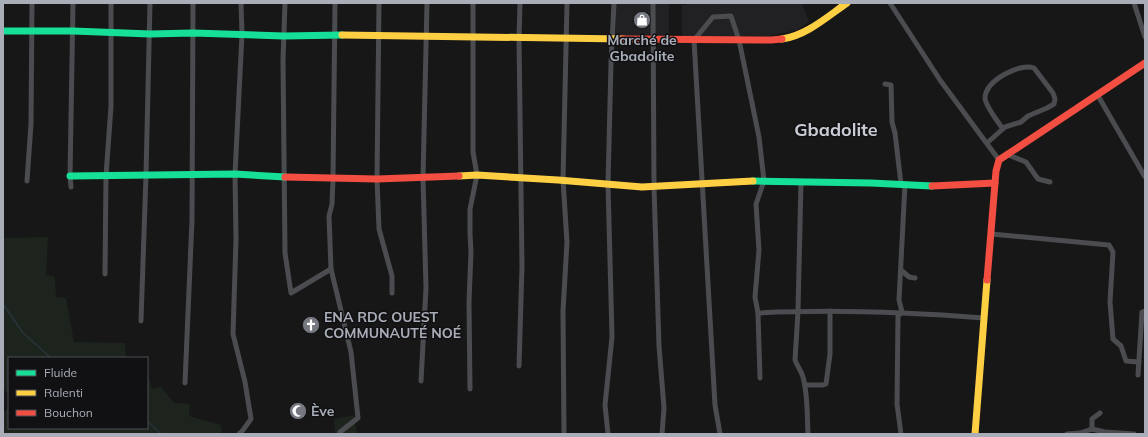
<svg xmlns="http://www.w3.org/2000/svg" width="1148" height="437" font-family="Mulish,sans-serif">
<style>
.built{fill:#212123}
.green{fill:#1d241e}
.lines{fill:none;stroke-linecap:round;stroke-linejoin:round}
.stream{stroke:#2a3239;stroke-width:1.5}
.street{stroke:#4b4c50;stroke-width:5}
.fast{stroke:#16e098;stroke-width:7}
.slow{stroke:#ffcf43;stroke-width:7}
.jam{stroke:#f24e42;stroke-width:7}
.labels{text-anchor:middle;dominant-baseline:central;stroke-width:3;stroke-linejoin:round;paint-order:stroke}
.poi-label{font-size:14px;font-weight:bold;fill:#a8adb8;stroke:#111113;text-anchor:start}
.district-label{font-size:18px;font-weight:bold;fill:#c9ccd4;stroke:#111113}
</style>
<rect width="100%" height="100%" fill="#171717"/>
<g class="built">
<path d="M616 3H669V38L615 37Z"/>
<path d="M687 3H802L809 22 797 30 769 36H682V5H686Z"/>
</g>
<g class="green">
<path d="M48 237 46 275 55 277 56 297 66 298 74 342 125 343 126 358H9V395L3 388V238Z"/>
<path d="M147 374 148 375 152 389 161 387 174 403 190 404 189 416 221 425 222 434H3V413L9 407V428H147Z"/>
<path d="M354 415 357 434H335L334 419Z"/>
</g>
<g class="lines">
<g class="stream">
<path d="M3 304 23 333 51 358"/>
<path d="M147 421 161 434"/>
</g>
<g class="street">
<path d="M285 3 283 60 285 253 291 293 331 269"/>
<path d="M335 3 333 178 332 204 329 216 331 269 351 352 358 418 340 432"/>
<path d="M379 3 377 179 379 229 392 276V293"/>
<path d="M653 3 654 187 659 346 664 408 662 434"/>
<path d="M890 3 940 80 999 160"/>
<path d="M1134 3 1145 37"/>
<path d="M885 84 891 85 892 122 895 133 901 184"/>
<path d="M1097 94 1145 177"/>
<path d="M987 143 1005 127 1021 122 1028 116 1047 108 1054 104 1055 99 1053 93 1034 68C1019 63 987 80 985 97 984 104 998 122 1003 129"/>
<path d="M1006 154 1026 162 1038 179 1050 182"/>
<path d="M27 181 31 124 32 3"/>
<path d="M801 182 798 311 795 360C797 366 801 370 803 377 808 395 807 415 808 434"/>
<path d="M71 187 70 176 73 3"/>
<path d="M991 234 1109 245 1113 252 1110 302 1113 339 1121 346 1126 361 1139 362"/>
<path d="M901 270 909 277 915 278"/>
<path d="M105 274 106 176 111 106V3"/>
<path d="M758 313C834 309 908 312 984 318"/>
<path d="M141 321 146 175 150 3"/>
<path d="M519 366 522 266 519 38 520 3"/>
<path d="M1138 375 1142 312 1145 311"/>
<path d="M421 381 426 288 423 178 427 3"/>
<path d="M185 383 192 220 193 3"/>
<path d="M805 385H823L826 384 830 354V311"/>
<path d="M470 389 469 302 471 252 470 233V209L477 175 473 152V3"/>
<path d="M1092 429V419L1100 413"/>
<path d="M239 434 243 430 251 419 245 382 233 334 236 239 235 174 242 34 241 3"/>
<path d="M564 434 563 311 567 242 563 180 567 3"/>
<path d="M608 434 605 405 612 337 608 184 611 63 614 3"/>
<path d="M720 434 715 405 694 40 713 17 731 16 739 40 759 137 764 181 756 204 759 250 755 297 758 313 760 378"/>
<path d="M901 434 897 404 898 316 902 312 899 300 905 184"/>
<path d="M1067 434 1080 433 1092 429 1105 432 1134 434"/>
</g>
<g class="fast">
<path d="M3 31H73L150 34 193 33 284 36 342 35"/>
<path d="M70 176 235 174 285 177"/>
<path d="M753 181 871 183 932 186"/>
</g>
<g class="slow">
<path d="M342 35 623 39"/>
<path d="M782 39C806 36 828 16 847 3"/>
<path d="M459 176 477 175 558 180 642 187 753 181"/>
<path d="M975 434 987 280"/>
</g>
<g class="jam">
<path d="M623 39 771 40 782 39"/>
<path d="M285 177 377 179 459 176"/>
<path d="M932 186 995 183"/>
<path d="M987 280 996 171 999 160 1145 63"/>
</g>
</g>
<defs>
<symbol id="shop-disc" viewBox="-11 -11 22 22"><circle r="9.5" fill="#757880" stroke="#111113"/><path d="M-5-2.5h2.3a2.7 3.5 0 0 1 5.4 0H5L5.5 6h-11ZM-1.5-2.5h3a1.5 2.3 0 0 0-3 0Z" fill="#fff"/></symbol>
<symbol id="church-disc" viewBox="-11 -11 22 22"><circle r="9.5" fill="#757880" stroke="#111113"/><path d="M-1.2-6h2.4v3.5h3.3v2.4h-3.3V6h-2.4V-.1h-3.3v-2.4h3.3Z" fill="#fff"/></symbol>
<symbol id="mosque-disc" viewBox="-11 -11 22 22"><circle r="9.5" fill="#757880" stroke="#111113"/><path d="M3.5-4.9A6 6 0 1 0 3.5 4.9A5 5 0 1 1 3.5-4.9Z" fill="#fff"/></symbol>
</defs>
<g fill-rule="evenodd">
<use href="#shop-disc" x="632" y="10" width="20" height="20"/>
<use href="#church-disc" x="301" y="315" width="20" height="20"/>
<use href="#mosque-disc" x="288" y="401" width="20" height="20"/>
</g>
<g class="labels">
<g class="poi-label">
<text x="642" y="40" text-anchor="middle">Marché de<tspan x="642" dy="16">Gbadolite</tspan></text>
<text x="324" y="317">ENA RDC OUEST<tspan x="324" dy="16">COMMUNAUTÉ NOÉ</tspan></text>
<text x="311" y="411">Ève</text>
</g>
<g class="district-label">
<text x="836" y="129">Gbadolite</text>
</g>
</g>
<rect width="1148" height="437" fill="none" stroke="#a8adb8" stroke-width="8"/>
<rect x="8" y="357" width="140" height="72" fill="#111113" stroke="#4d4f55"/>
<rect x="16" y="370" width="20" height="6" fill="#16e098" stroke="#4d4f55"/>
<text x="44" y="377" font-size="12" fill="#a8adb8">Fluide</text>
<rect x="16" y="390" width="20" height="6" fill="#ffcf43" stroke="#4d4f55"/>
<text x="44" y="397" font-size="12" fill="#a8adb8">Ralenti</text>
<rect x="16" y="410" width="20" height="6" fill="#f24e42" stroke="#4d4f55"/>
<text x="44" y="417" font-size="12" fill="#a8adb8">Bouchon</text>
</svg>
